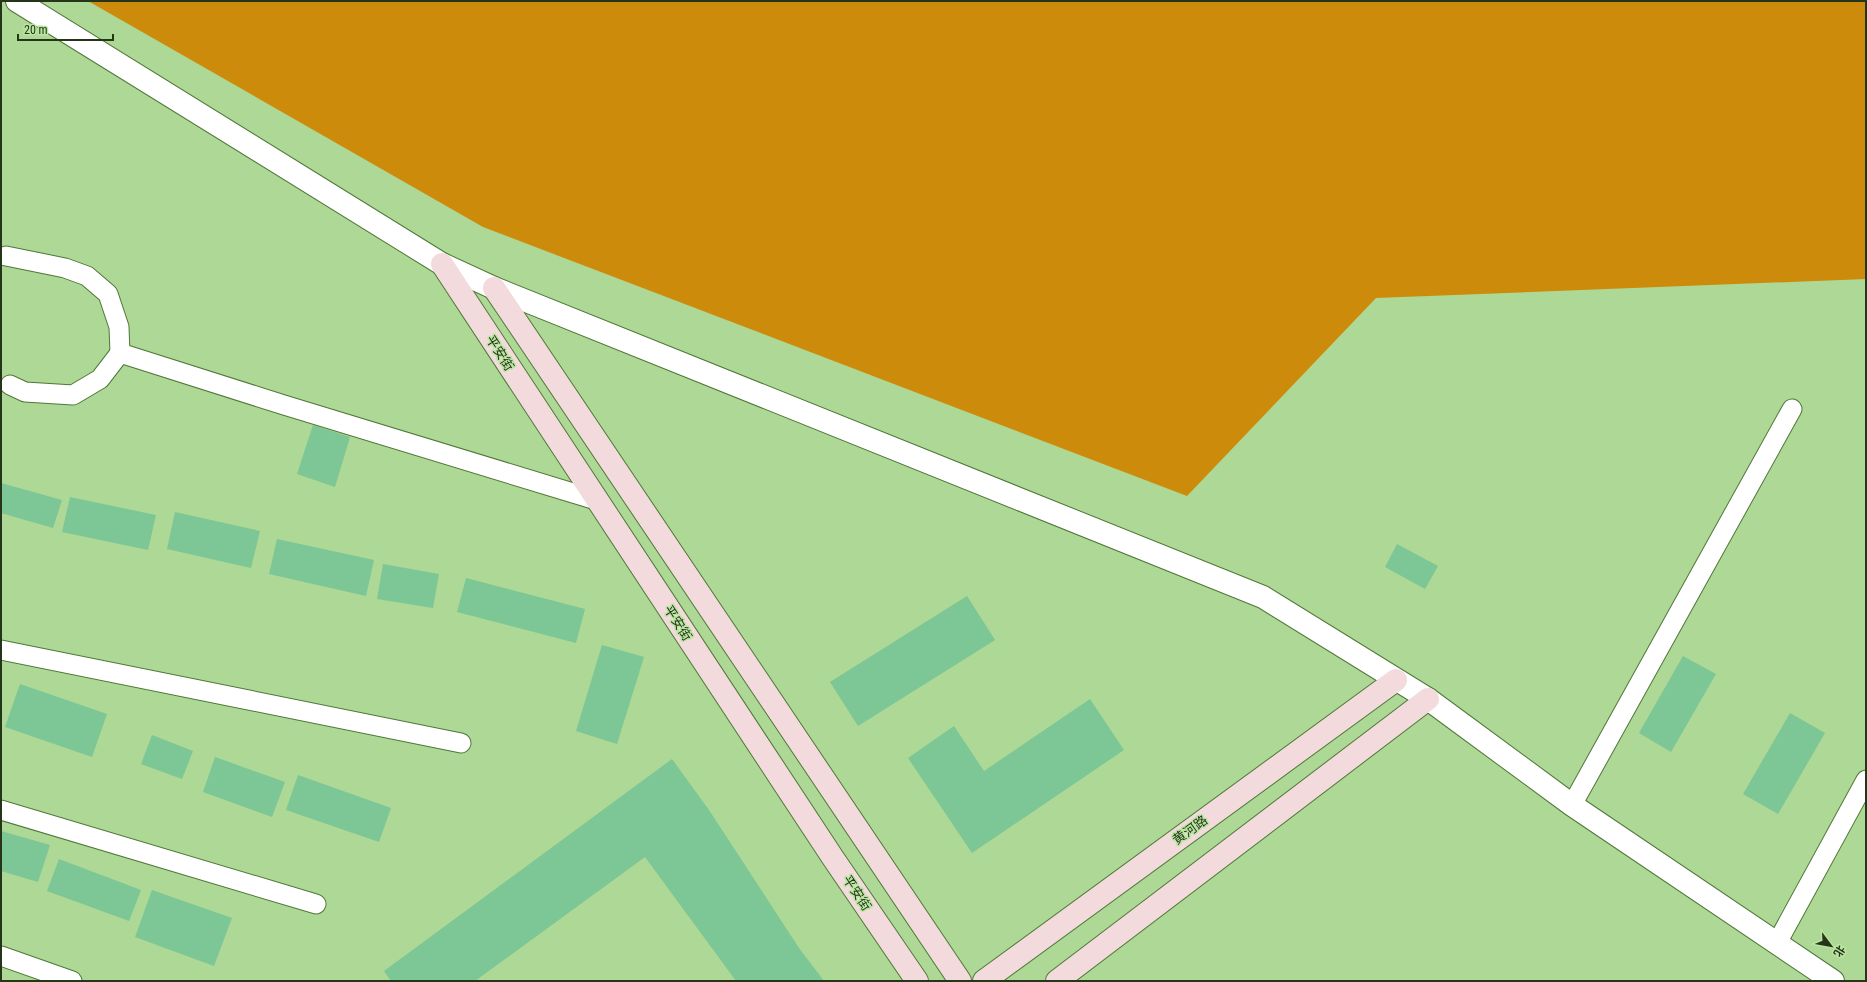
<svg xmlns="http://www.w3.org/2000/svg" width="1867" height="982" font-family="'Roboto Condensed','Noto Sans SC',sans-serif">
<style>
.forest{fill:#cd8b0b}
.building{fill:#7dc696}
.lines{fill:none;stroke-linecap:round;stroke-linejoin:round}
.service-casing{stroke:#507738;stroke-width:21}
.tertiary-casing{stroke:#507738;stroke-width:24}
.secondary-casing{stroke:#507738;stroke-width:24}
.service{stroke:#fff;stroke-width:19}
.tertiary{stroke:#fff;stroke-width:22}
.secondary{stroke:#f3dbdd;stroke-width:22}
.labels{text-anchor:middle;dominant-baseline:central;stroke-width:3;stroke-linejoin:round;paint-order:stroke}
.street-label{font-size:13px;fill:#24351a;stroke:#bae5a1}
</style>
<rect width="100%" height="100%" fill="#add895"/>
<path class="forest" d="M88 1H1866V279L1376 298 1187 496 483 227Z"/>
<g class="building">
<path d="M313 425 350 437 335 487 297 474Z"/>
<path d="M1 483 62 500 53 528 1 513Z"/>
<path d="M70 497 156 515 148 550 62 532Z"/>
<path d="M175 512 260 531 251 568 167 549Z"/>
<path d="M277 539 374 560 366 596 269 574Z"/>
<path d="M1397 544 1438 566 1425 589 1385 567Z"/>
<path d="M383 564 439 574 433 608 377 599Z"/>
<path d="M466 578 585 609 576 643 457 612Z"/>
<path d="M967 596 995 640 858 726 830 682Z"/>
<path d="M602 645 644 657 617 744 576 731Z"/>
<path d="M1683 656 1716 674 1671 752 1639 733Z"/>
<path d="M20 684 107 714 92 757 5 727Z"/>
<path d="M1090 699 1124 750 972 853 908 758 954 726 984 771Z"/>
<path d="M1790 713 1825 733 1778 814 1743 794Z"/>
<path d="M152 735 193 751 182 779 141 764Z"/>
<path d="M215 757 285 782 272 817 203 792Z"/>
<path d="M672 759 709 810 799 948 824 981H736L645 857 475 981H391L384 971Z"/>
<path d="M298 775 391 808 379 842 286 810Z"/>
<path d="M1 831 50 845 38 882 1 871Z"/>
<path d="M59 859 141 890 129 921 47 891Z"/>
<path d="M152 890 232 918 214 966 135 937Z"/>
</g>
<g class="lines">
<defs>
<g id="service">
<path d="M6 256 65 268 87 276 108 294 119 327 120 353"/>
<path d="M10 385 25 392 73 395 100 379 120 353 284 405 596 500"/>
<path d="M1 650 461 743"/>
<path d="M1572 805 1792 409"/>
<path d="M1 810 316 904"/>
<path d="M1777 943 1866 780"/>
<path d="M1 956 72 981"/>
</g>
<path id="tertiary" d="M17 1 442 264 494 288 1263 597 1428 699 1572 805 1833 981"/>
<g id="secondary">
<path d="M442 264 833 858 917 981"/>
<path d="M494 288 960 981"/>
<path d="M984 981 1396 680"/>
<path d="M1057 981 1428 699"/>
</g>
</defs>
<use href="#service" class="service-casing"/>
<use href="#tertiary" class="tertiary-casing"/>
<use href="#secondary" class="secondary-casing"/>
<use href="#service" class="service"/>
<use href="#tertiary" class="tertiary"/>
<use href="#secondary" class="secondary"/>
</g>
<g class="labels">
<g class="street-label">
<text transform="translate(500 353) rotate(57)">平安街</text>
<text transform="translate(678 623) rotate(57)">平安街</text>
<text transform="translate(1190 830) rotate(-36)">黄河路</text>
<text transform="translate(857 893) rotate(56)">平安街</text>
</g>
</g>
<rect width="1867" height="982" fill="none" stroke="#24351a" stroke-width="4"/>
<g transform="translate(1831 946) rotate(122)" stroke="#bae5a1" stroke-width="3" paint-order="stroke">
<path d="M0-3L7 15L0 10L-7 15Z" fill="#24351a"/>
<text y="-6" font-size="11" font-weight="bold" text-anchor="middle" fill="#24351a">北</text>
</g>
<path d="M18 34v6h95v-6" fill="none" stroke="#24351a" stroke-width="2"/>
<text x="24" y="34" font-size="12" fill="#24351a" stroke="#bae5a1" stroke-width="3" paint-order="stroke">20 m</text>
</svg>
